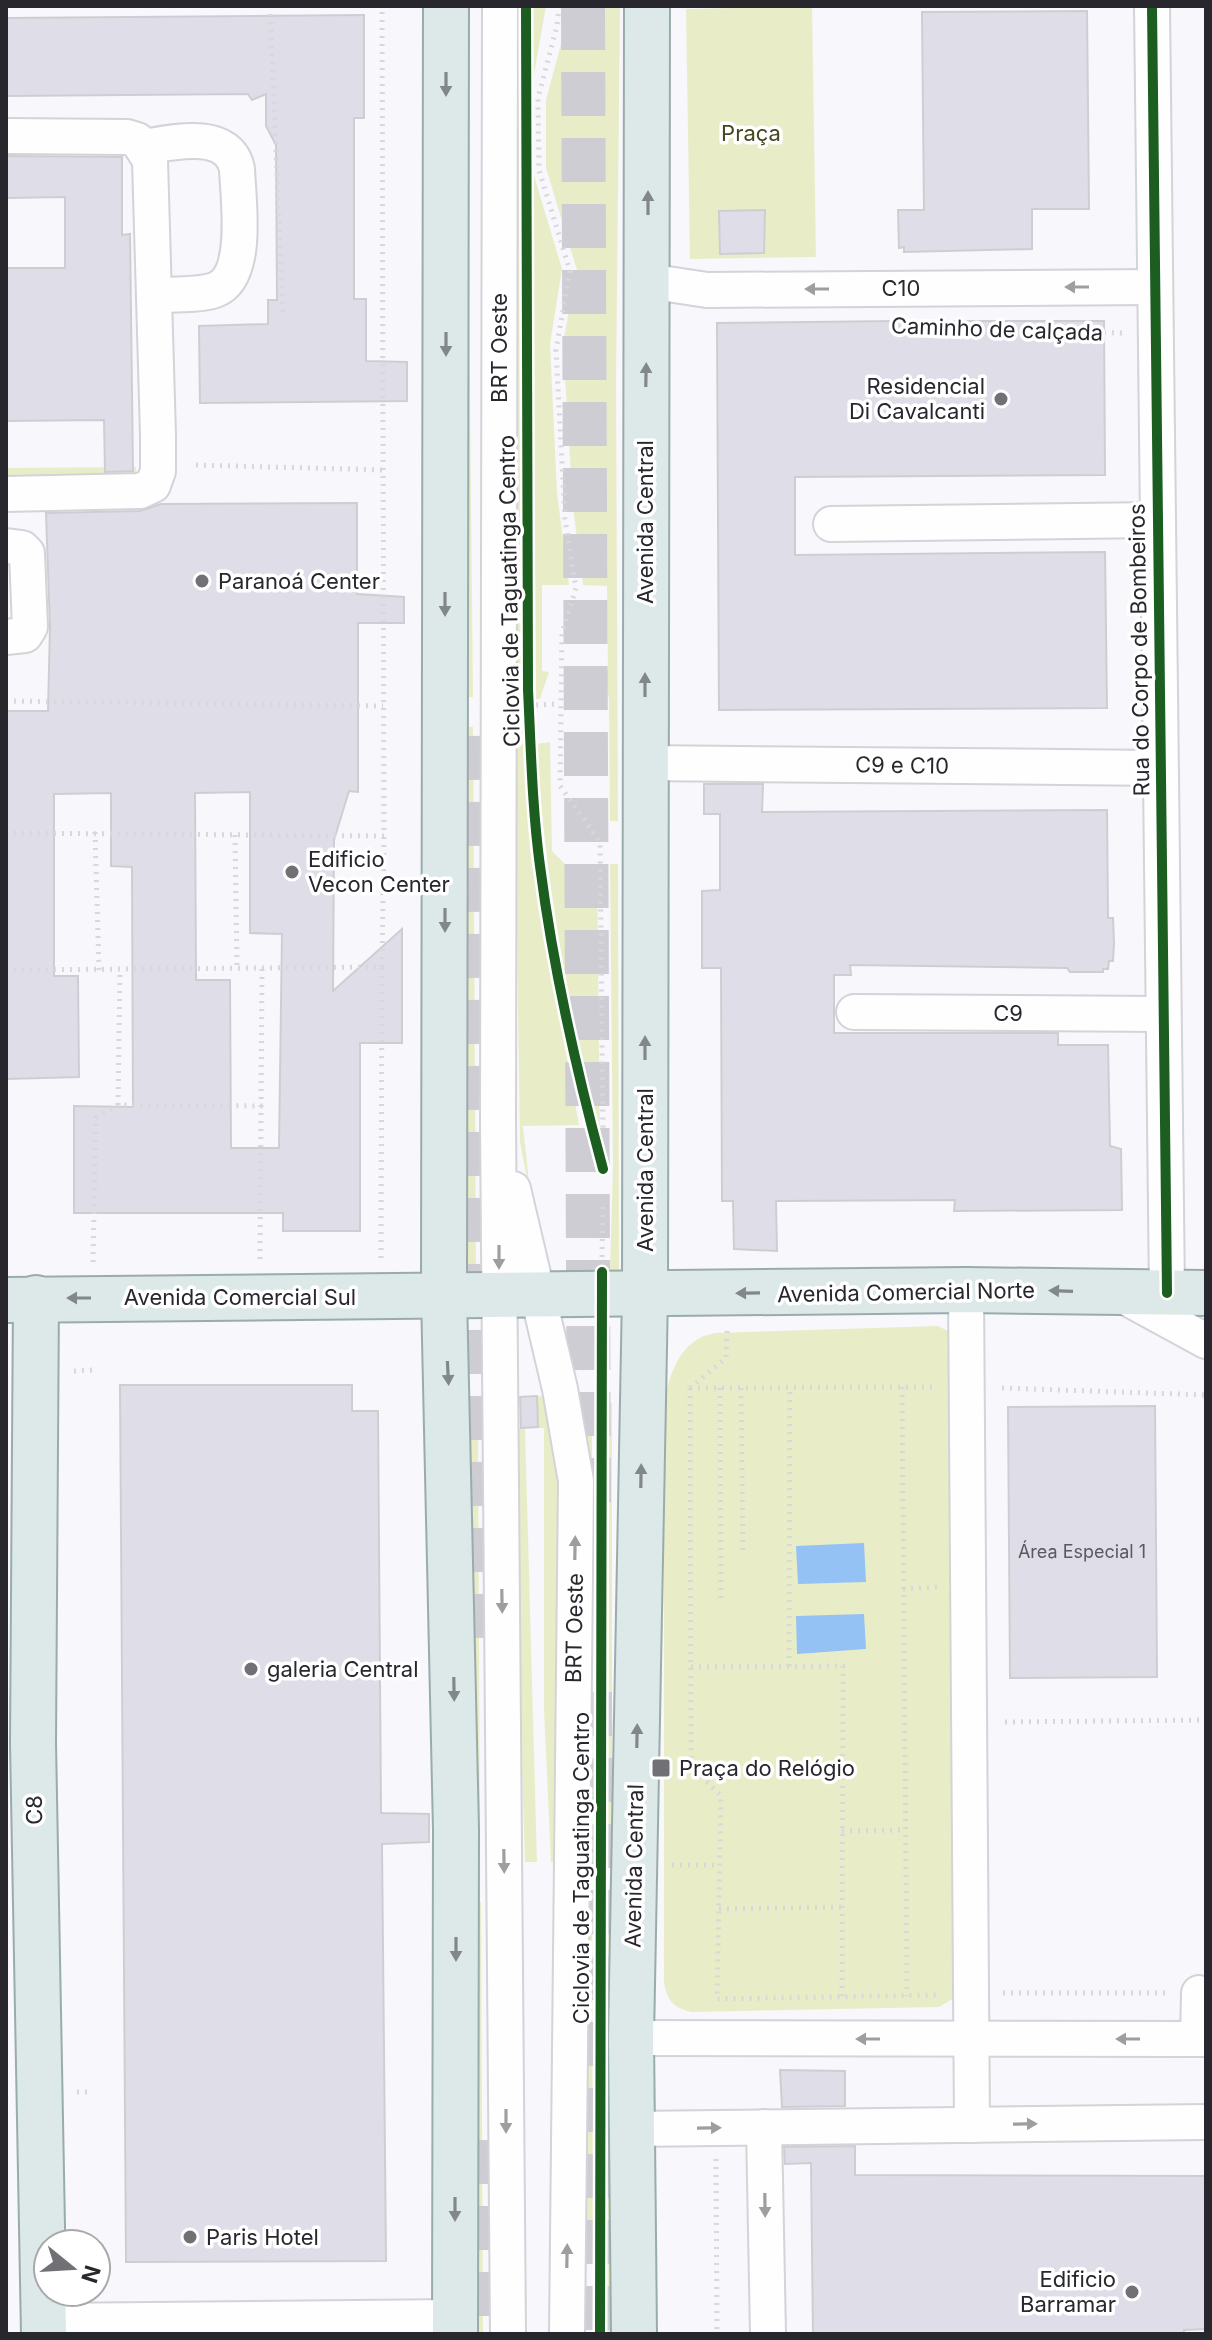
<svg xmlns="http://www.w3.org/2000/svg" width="1212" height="2340" font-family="Inter,sans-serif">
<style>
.green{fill:#e9edc7}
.water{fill:#94c2f4}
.building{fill:#dfdee8;stroke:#ceced2;stroke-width:2;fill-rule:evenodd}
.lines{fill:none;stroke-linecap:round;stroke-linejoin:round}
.major-tunnel{stroke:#cecdd3;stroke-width:44;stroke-dasharray:44 22;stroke-linecap:butt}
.minor-casing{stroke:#d3d3d8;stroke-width:38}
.major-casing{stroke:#99acac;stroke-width:48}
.path{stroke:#d8d8da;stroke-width:5;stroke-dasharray:2 6;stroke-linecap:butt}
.minor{stroke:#fefeff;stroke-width:34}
.major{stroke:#dde8e8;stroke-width:44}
.cycleway-casing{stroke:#fff;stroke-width:15}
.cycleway{stroke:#1b5e20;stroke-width:10}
.oneway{fill:#82888a}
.oneway2{fill:#9e9da0}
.poi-dot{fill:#707075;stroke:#fff;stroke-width:3}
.labels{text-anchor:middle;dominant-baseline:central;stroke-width:7;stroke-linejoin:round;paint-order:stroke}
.number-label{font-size:18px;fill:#59585f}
.park-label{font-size:22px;fill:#45471f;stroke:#fff}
.street-label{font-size:22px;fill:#28272d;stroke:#fff}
.poi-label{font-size:22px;fill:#28272d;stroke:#fff;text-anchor:start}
</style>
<rect width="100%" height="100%" fill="#f7f7fc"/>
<g class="green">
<path d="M463 6H466L473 697H469Z"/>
<path d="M511 6H519L523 691 514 692Z"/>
<path d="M531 6H546L531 91Z"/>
<path d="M567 6H620L616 385 618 821H610L609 699 604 671 608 670 607 586 583 585 573 507 563 343 577 270 546 168V100L568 18Z"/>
<path d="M812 6 816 257 690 259 686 9Z"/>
<path d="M532 169 562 269 550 344 557 493 569 585H542V671L549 672 540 699H536Z"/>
<path d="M136 467V475L6 476V468Z"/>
<path d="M468 727H473L476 1275 458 1274Z"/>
<path d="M514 731H523L531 859 579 1125 523 1126 531 1200 520 1142Z"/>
<path d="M550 742 552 851 566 865 597 864 600 1147C570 1014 545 880 536 744Z"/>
<path d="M610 864H618L619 1271H610L613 1168Z"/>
<path d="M938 1326 952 1333 959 1987 954 1998 939 2007 691 2012C672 2007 667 2000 664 1982V1398C672 1368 682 1339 715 1333Z"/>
<path d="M537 1396H547L560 1484 557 1863 551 1862 544 1709V1428H538Z"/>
<path d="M603 1403H612V1858H606V1412Z"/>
<path d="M576 1404H592V1854L586 1855Z"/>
<path d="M460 1428H478L480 1851 476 1852Z"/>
<path d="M511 1428H525L537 1862H525Z"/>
<path d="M592 1893 593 2244 586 2250 585 1894Z"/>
<path d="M606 1895 611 1896 612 2334H606Z"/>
<path d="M481 1902 483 2334H473L471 1903Z"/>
</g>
<g class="water">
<path d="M864 1543 866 1582 798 1584 796 1546Z"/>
<path d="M864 1614 866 1649 797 1654 796 1616Z"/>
</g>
<g class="building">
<path d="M1087 11 1089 209H1032V249L904 252V247L899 248 898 210H924L922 12Z"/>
<path d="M364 15V118H354V299H366V361L407 362V401L200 403 199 326 268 324V300H277L276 145 266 126V94L252 100 248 94 6 96V18Z"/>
<path d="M6 156 122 157V235L130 234 133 471 105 472 104 420 6 421V268H65V197L6 198Z"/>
<path d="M765 210 764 253 720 254 719 211Z"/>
<path d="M898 321H1104L1105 475 795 477V555L1105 552 1107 708 719 710 717 323Z"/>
<path d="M357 503V594L404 597V623H358V792L349 791 334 840 333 991 402 929V1043H360V1231H283V1213H74V1106L133 1107 132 867 111 866V793L54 794V976H78L79 1077 6 1079V711H48L50 626 46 513 140 511 161 504ZM250 792V933L282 934 279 1148H231L230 980H196L195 793Z"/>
<path d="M704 784H763L762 812 1107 810 1108 918H1113L1114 943 1113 961H1109L1108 969H1103V972H1070L1067 968 850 965 851 975H834V1033H1058V1045H1108L1110 1146 1121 1149 1122 1210 954 1211 955 1200 776 1201 777 1251 734 1249 733 1201H722L721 968H702V891L720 890V814H704Z"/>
<path d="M120 1385H352V1411H378L381 1813 429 1814V1842L382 1844 386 2261 126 2262Z"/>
<path d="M537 1396 538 1427 521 1428 520 1397Z"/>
<path d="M1155 1406 1157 1677 1010 1678 1008 1407Z"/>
<path d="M780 2070 845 2071V2106L782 2107Z"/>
<path d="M855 2146V2175L1206 2176V2329L1184 2330V2334H813L811 2163 785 2164 784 2147Z"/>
</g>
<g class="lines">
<g class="major-tunnel">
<path d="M583 6 589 1516"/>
<path d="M466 736 473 1656"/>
<path d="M590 1692 593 2334"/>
<path d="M477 2140 478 2334"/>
</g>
<defs>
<g id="minor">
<path d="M500 6 498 1123 508 2334"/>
<path d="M1152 6 1167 1293"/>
<path d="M6 136 127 137 137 140 150 160 158 435V471L153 485 140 491 6 494"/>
<path d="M144 147C173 142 229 129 237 169 238 199 250 277 215 290 197 296 173 294 154 295"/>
<path d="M648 281 707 290 1155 287"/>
<path d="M831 524 1157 520"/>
<path d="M6 546 22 548 27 553 30 627 25 635 6 637"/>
<path d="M645 763 1160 768"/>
<path d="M854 1012 1162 1014"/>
<path d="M513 1189 560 1389 576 1481 567 2334"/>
<path d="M966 1290 972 2125"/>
<path d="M1118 1293 1206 1341"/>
<path d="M631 2038 1206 2039"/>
<path d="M1198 2039 1199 1993"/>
<path d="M764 2127 768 2334"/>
<path d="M631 2129 1206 2122"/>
<path d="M44 2321 455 2317"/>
</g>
<g id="major">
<path d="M446 6 444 1295 456 1830 455 2334"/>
<path d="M36 1298 33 1743 44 2334"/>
<path d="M6 1300 966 1290 1206 1293"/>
<path d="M634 2334 631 2038 645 1294 647 6"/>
</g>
</defs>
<use href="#minor" class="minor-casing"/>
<use href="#major" class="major-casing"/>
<g class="path">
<path d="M270 6 283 316"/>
<path d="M559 6 557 26 538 98 539 170 570 271 556 350 565 519 576 588 562 633 560 786 600 842 603 1133"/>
<path d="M904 326 1122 333"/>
<path d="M196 465 383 470"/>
<path d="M6 701 383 706"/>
<path d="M536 705 560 704"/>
<path d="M95 832 99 970"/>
<path d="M6 833 384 836 382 6"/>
<path d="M235 835 237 969"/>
<path d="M6 970 382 967 384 836"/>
<path d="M118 1105 120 970"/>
<path d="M602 1257 603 1207"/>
<path d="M381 1258 382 967"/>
<path d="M260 1259 262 968"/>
<path d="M93 1262 96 1118 118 1105 264 1106"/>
<path d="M74 1371 93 1370"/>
<path d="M902 1387 907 1996"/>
<path d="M690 1388 691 1766 721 1796 717 1999 937 1995"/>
<path d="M690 1388 933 1387"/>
<path d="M690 1388 726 1358 727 1330"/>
<path d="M720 1388 721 1603"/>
<path d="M741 1388 743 1554"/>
<path d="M1002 1388 1206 1395"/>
<path d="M903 1589 937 1587"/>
<path d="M789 1666 790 1387"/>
<path d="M691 1667 843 1666 842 1997"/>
<path d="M1005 1722 1206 1720"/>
<path d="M842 1831 905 1830"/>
<path d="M672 1865H719"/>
<path d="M719 1909 842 1907"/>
<path d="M1003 1993H1165"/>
<path d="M77 2092H92"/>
<path d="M716 2159 717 2334"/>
</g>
<use href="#minor" class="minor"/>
<use href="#major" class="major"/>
<defs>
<g id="cycleway">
<path d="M526 6 528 690C531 749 532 807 540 866 553 968 576 1069 603 1169"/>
<path d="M1152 6 1167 1293"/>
<path d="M600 2334 602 1272"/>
</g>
</defs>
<use href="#cycleway" class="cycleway-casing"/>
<use href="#cycleway" class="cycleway"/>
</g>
<defs><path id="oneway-solid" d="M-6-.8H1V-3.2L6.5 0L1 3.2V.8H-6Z" transform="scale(2)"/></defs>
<g class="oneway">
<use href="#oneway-solid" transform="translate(446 84) rotate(90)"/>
<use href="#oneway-solid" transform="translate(648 203) rotate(-90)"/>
<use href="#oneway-solid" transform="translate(446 344) rotate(90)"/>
<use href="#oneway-solid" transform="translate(646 375) rotate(-89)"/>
<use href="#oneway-solid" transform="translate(445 604) rotate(90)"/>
<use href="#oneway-solid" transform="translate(645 685) rotate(-90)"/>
<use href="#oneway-solid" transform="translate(445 920) rotate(90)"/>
<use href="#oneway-solid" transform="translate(645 1048) rotate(-90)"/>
<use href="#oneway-solid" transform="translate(1061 1291) rotate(-178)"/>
<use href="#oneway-solid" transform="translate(748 1293) rotate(179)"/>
<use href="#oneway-solid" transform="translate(79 1298) rotate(180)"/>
<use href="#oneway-solid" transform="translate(448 1373) rotate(87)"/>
<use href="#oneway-solid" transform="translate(641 1476) rotate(-89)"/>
<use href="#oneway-solid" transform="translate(454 1689) rotate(89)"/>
<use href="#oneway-solid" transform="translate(637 1736) rotate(-89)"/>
<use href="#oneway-solid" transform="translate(456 1949) rotate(90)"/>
<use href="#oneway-solid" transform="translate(455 2209) rotate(90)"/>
</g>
<g class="oneway2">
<use href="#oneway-solid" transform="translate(1077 287) rotate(180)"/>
<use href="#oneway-solid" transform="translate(817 289) rotate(180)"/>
<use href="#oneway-solid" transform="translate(499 1257) rotate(90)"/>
<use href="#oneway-solid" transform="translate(575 1548) rotate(-89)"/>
<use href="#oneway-solid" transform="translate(502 1601) rotate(89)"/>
<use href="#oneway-solid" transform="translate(504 1861) rotate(89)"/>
<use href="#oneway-solid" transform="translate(868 2039) rotate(-180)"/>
<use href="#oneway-solid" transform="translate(1128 2039) rotate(180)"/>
<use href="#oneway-solid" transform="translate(506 2121) rotate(90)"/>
<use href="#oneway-solid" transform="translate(1025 2124) rotate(-1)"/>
<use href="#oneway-solid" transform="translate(709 2128) rotate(-1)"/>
<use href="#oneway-solid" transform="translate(765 2205) rotate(89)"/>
<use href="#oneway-solid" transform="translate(567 2256) rotate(-89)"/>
</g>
<g class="poi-dot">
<circle cx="1001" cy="399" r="8"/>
<circle cx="202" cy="581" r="8"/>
<circle cx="292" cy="872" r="8"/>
<circle cx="251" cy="1669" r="8"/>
<rect x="651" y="1758" width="20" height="20" rx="4"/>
<circle cx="190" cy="2237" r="8"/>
<circle cx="1132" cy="2292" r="8"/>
</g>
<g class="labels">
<g class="number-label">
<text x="1082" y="1551">Área Especial 1</text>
</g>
<g class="park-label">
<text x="751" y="133">Praça</text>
</g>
<g class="street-label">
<text x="901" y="288">C10</text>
<text transform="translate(997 329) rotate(2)">Caminho de calçada</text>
<text transform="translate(499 348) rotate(-90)">BRT Oeste</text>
<text transform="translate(645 522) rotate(-90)">Avenida Central</text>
<text transform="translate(509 591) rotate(-91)">Ciclovia de Taguatinga Centro</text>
<text transform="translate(1139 650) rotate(-91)">Rua do Corpo de Bombeiros</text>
<text transform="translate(902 765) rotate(1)">C9 e C10</text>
<text x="1008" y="1013">C9</text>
<text transform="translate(645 1170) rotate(-90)">Avenida Central</text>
<text transform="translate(906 1292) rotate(-1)">Avenida Comercial Norte</text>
<text x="240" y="1297">Avenida Comercial Sul</text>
<text transform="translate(574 1628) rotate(-89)">BRT Oeste</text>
<text transform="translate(34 1810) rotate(-91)">C8</text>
<text transform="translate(634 1866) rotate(-89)">Avenida Central</text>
<text transform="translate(581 1868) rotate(-90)">Ciclovia de Taguatinga Centro</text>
</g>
<g class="poi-label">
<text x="985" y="386" text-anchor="end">Residencial<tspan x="985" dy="25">Di Cavalcanti</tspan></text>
<text x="218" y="581">Paranoá Center</text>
<text x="308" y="859">Edificio<tspan x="308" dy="25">Vecon Center</tspan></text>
<text x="267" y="1669">galeria Central</text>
<text x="679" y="1768">Praça do Relógio</text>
<text x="206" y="2237">Paris Hotel</text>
<text x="1116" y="2279" text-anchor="end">Edificio<tspan x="1116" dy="25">Barramar</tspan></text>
</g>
</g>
<rect width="1212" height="2340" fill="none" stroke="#28272d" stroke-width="16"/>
<g transform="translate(72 2268) rotate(108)"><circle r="38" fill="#ffffff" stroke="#a9a9ab" stroke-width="2"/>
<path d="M0-6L14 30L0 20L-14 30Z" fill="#707075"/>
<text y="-12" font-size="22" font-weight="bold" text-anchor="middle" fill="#28272d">N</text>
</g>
</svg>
